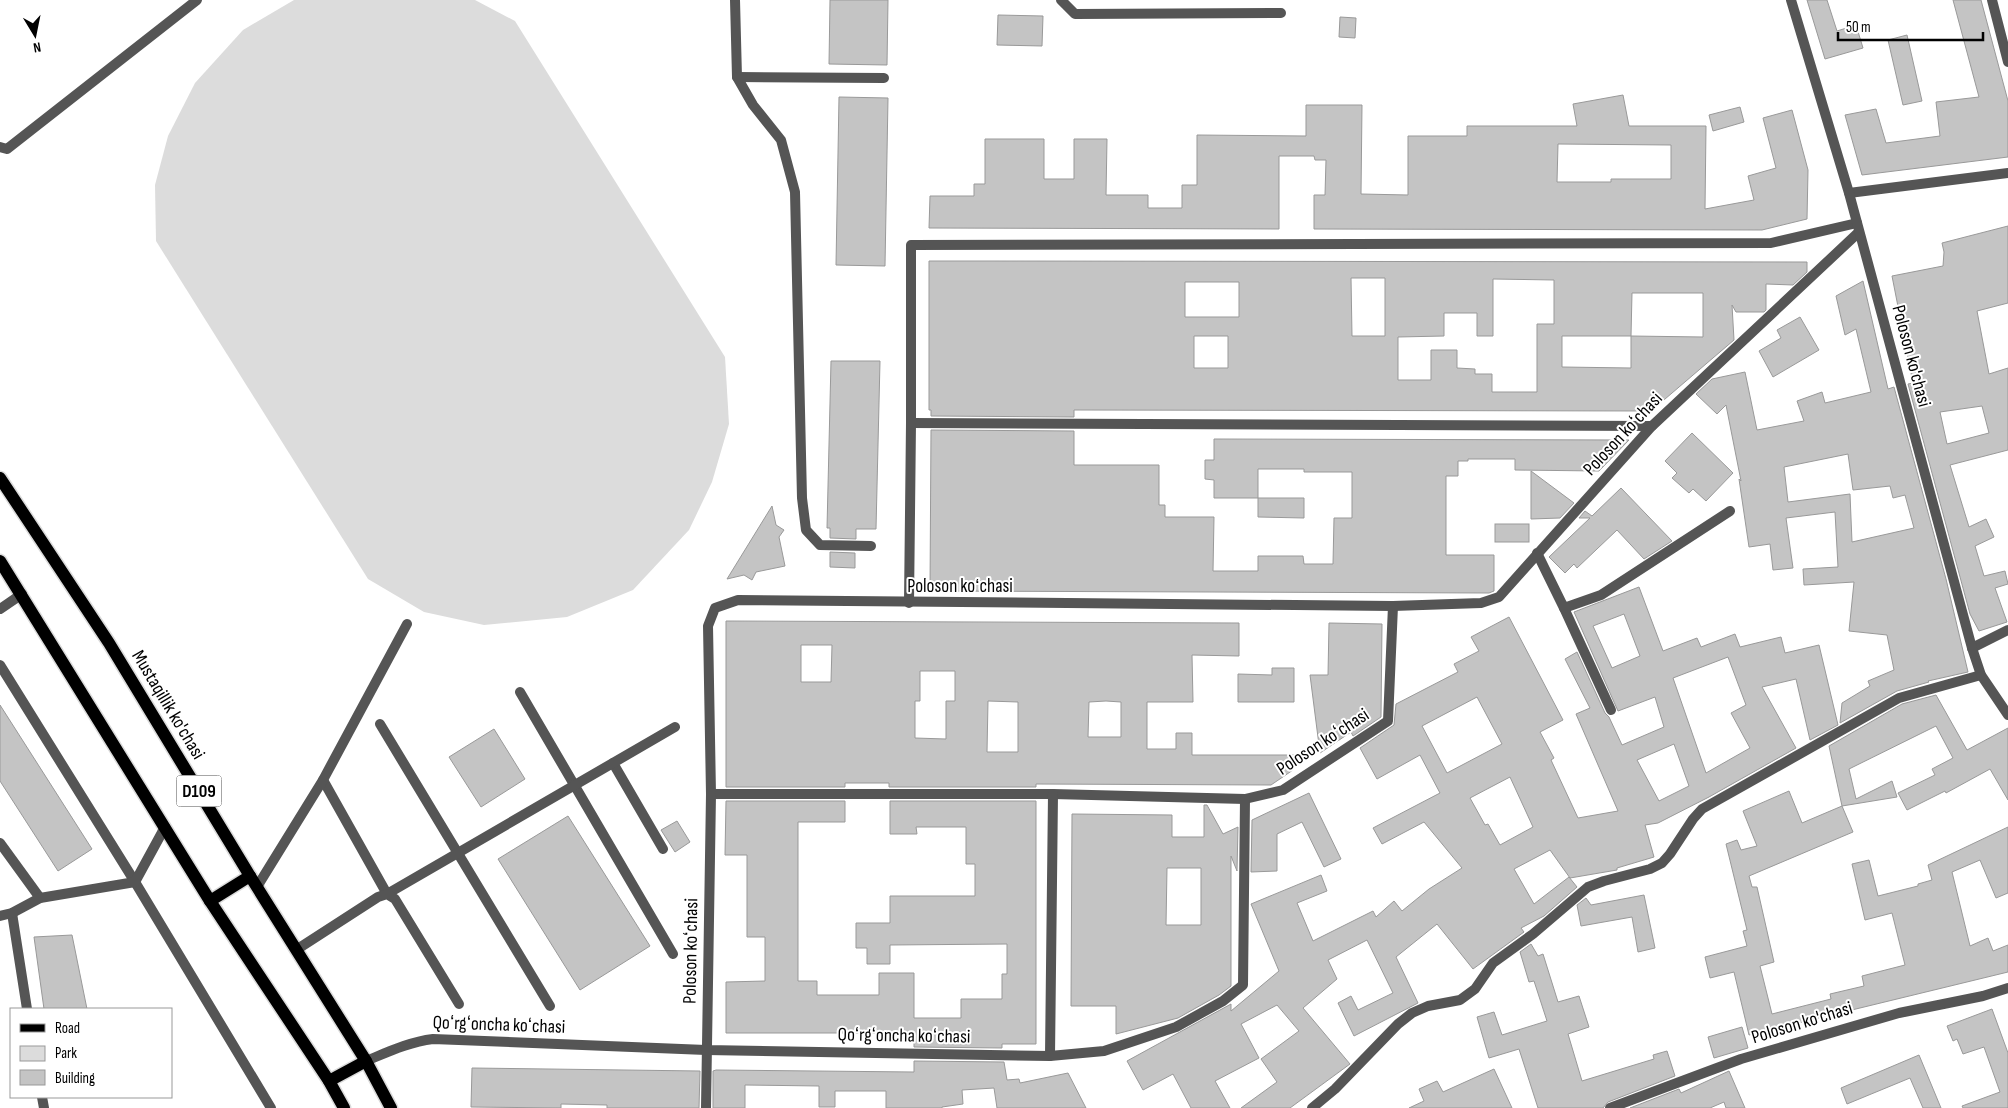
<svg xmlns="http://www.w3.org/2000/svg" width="2008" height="1108" font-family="'Sofia Sans Condensed',sans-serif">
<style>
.green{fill:#dcdcdc}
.building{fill:#c4c4c4;stroke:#999;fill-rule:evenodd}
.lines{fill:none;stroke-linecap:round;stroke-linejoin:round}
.primary-casing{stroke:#dbdbdb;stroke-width:15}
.service{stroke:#555;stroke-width:10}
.minor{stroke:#555;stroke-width:10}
.tertiary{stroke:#555;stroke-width:10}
.primary{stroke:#000;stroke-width:12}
.labels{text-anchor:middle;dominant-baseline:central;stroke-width:4;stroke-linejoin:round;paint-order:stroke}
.shield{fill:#fff;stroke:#4c4c4c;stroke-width:1}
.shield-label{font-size:18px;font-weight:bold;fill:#000}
.street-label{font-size:19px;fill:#000;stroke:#fff}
</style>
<rect width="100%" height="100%" fill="#fff"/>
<path class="green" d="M294 0H475L515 21 725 357 729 424 712 482 689 530 633 590 567 617 484 625 424 612 368 579 156 241 155 185 168 136 195 83 243 30Z"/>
<g class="building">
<path d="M830 0H888L887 65 829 64Z"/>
<path d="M1807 0H1827L1837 31 1856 25 1863 48 1825 59Z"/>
<path d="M1953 0H1981L2008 101V157L1862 175 1845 115 1876 109 1886 143 1940 136 1936 102 1979 97Z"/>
<path d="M998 15 1043 16 1042 46 997 45Z"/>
<path d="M1340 17 1356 18 1355 38 1339 37Z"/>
<path d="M1907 35 1922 101 1903 105 1888 40Z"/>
<path d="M1623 95 1629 126H1706L1705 209 1754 200 1748 176 1776 168 1763 118 1792 110 1808 170 1807 219 1762 230 1314 229V195H1325L1326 160H1315L1314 156H1279V229L929 228 930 196H974V184H985V139H1044V179H1074V139H1107L1106 195H1148V208H1182V185H1197V135L1306 136V105H1362L1361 194 1408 195V136H1467V126H1577L1573 104ZM1558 144 1671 145V179H1611V182H1557Z"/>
<path d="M839 97 888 98 885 266 836 265Z"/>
<path d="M1740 107 1744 122 1713 131 1709 115Z"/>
<path d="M2008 226V303L1977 311 1989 374 2008 368V450L1950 465 1969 527 1986 519 1994 537 1975 546 1984 576 2005 571 2008 584 1995 588 2007 622 1979 631 1970 614 1908 384 1913 383 1892 276 1943 266 1944 252 1942 243ZM1982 406 1989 433 1947 444 1940 412Z"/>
<path d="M929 261H992L1807 262V272L1793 285 1766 284V310L1764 312H1736L1732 305 1734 340 1651 411 1074 410V417L931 416V410H929ZM1351 278H1385V336H1352ZM1493 279 1554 280V324H1537V392H1492V374H1475V369L1457 368V350H1431V380H1398V337L1444 336V313H1477V336H1493ZM1185 282H1239V317H1185ZM1632 293H1703V337L1631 336ZM1194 336H1228V368H1194ZM1562 336H1631V368L1562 367Z"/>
<path d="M1863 281 1888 389 1894 387 1946 579 1968 672 1928 681 1929 682 1897 691 1840 723 1842 703 1870 686 1868 681 1894 670 1887 635 1849 631 1854 582 1804 585 1803 569 1838 567 1835 512 1786 518 1793 568 1773 570 1770 544 1749 547 1739 479 1741 481 1726 405 1717 414 1696 394 1712 379 1745 372 1757 430 1804 421 1797 401 1822 392 1825 403 1871 392 1856 329 1845 335 1836 296ZM1848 454 1853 490 1890 486 1893 498 1905 495 1914 528 1852 542 1850 494 1788 502 1784 467Z"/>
<path d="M1800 317 1819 350 1773 377 1759 351 1781 338 1777 330Z"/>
<path d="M831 361H880L876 529H856V539L830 538V528H827Z"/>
<path d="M931 430 1074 431V465H1159V505H1165V517H1214L1213 571H1258V556H1303L1304 564H1333L1334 518H1352V472H1304V469H1258V498H1214V480L1205 479V460H1214V439L1629 440 1599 471 1515 470V459H1468V461H1458V476H1446V555H1494V591L1489 593 930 591Z"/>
<path d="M1692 433 1733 473 1706 501 1693 489 1689 493 1672 478 1677 473 1665 461Z"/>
<path d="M1531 471 1574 503 1560 518 1531 519Z"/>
<path d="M1621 488 1672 541 1644 559 1617 530 1577 568 1574 564 1565 573 1549 557 1590 518H1579L1585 511 1592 516Z"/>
<path d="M1258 498H1304V518L1258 517Z"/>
<path d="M772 506 776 525 784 530 779 537 785 566 756 572 752 580 744 575 727 579Z"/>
<rect x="1495" y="524" width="34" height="18"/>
<path d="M830 552 855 553V568L830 567Z"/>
<path d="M1639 587 1663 651 1697 638 1701 647 1735 634 1740 647 1781 637 1785 653 1819 645 1838 725 1810 740 1796 679 1762 687 1796 748 1709 797 1658 823 1645 825 1654 857 1617 868V870L1570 878 1550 850 1514 869 1534 904 1569 877 1577 887 1544 916 1521 928 1524 932 1473 969 1437 924 1396 957 1418 1003 1354 1036 1338 1003 1351 996 1358 1010 1393 993 1367 940 1328 960 1337 979 1303 1008 1350 1064 1290 1108H1241L1277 1082 1261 1059 1299 1031 1277 1005 1241 1024 1259 1058 1215 1081 1230 1108H1191L1173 1074 1143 1090 1127 1061 1231 1004V1011L1279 971 1251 904 1321 875 1327 891 1297 903 1313 941 1373 911 1376 917 1394 901 1402 911 1429 889 1462 868 1424 822 1382 844 1373 828 1440 793 1420 755 1377 779 1360 748 1394 725 1396 704 1458 672 1454 664 1479 651 1471 637 1509 617 1563 720 1540 732 1554 758 1551 760 1578 818 1618 811 1576 714 1590 708 1565 659 1577 652 1605 713 1609 717 1622 745 1664 727 1655 697 1618 711 1574 612ZM1624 614 1640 656 1612 668 1593 626ZM1728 657 1746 705 1731 713 1750 748 1706 773 1673 678ZM1477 697 1502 744 1447 773 1422 726ZM1674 744 1689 786 1659 801 1637 760ZM1510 777 1533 827 1500 845 1488 824 1485 825 1470 798Z"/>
<path d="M726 621 1239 623V656L1192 655 1193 702H1147V749H1176V733H1192V755H1294L1293 770 1271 785 1036 784V787H889V783H845V787H726ZM801 645H832L831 682H801ZM920 671H955V701H946V739L915 738V701H920ZM988 701 1018 702V752H987ZM1106 701 1121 702V737H1088L1089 702Z"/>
<path d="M1329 623 1382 624 1381 717 1353 736 1351 732 1320 753 1310 675H1328Z"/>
<path d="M1272 668H1294V702H1238V674L1272 675Z"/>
<path d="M1936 695 1967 750 2008 728V800L1990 769 1946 793 1945 791 1907 810 1898 793 1935 775 1932 769 1953 758 1936 726 1849 769 1856 799 1892 781 1897 797 1842 806 1829 746 1902 704Z"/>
<path d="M0 705 92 849 58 871 0 781Z"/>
<path d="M494 729 525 779 481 807 449 757Z"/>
<path d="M1789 791 1802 823 1842 806 1853 832 1749 876 1752 887H1757L1774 962 1760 966 1772 1014 1831 999 1830 994 1864 986 1862 976 1905 965 1892 913 1865 920 1852 864 1869 860 1878 896 1918 886V884L1932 880 1928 865 2008 827V893L1996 898 1980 860 1952 872 1970 946 1988 938 1993 951 2008 945V972L1749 1035 1734 972 1710 978 1705 957 1747 946 1743 931 1747 930 1726 844 1737 840 1741 850 1757 846 1743 811Z"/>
<path d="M1309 793 1341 859 1324 867 1302 822 1277 834V871L1251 872 1252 820Z"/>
<path d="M726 801H845V822H798V981H817V995H879V973H914V1018H961V999H1002V974H1007V944L890 945V964H867V948H856V923H890V896H975V864H966V827H916L917 834H890V801H1036V1044H1002V1048L914 1047V1033H726V982L765 981V937H747V855H725Z"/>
<path d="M1204 805H1207L1223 834 1238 827 1237 871 1231 856V986L1219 995 1178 1018 1116 1034V1006H1071L1072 814 1172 815V837H1204ZM1167 868H1201V925H1166Z"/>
<path d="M568 816 650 946 580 990 498 859Z"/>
<path d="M677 821 690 842 675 852 661 830Z"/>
<path d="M1644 895 1655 948 1638 952 1632 917 1581 926 1577 905 1586 898 1591 905Z"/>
<path d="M72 935 87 1009H44L34 937Z"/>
<path d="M1531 944 1538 956 1543 954 1558 1002 1579 996 1589 1027 1568 1034 1582 1081 1654 1059 1653 1055 1667 1051 1675 1076 1608 1102 1603 1108H1538L1519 1049 1489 1058 1477 1017 1494 1012 1502 1035 1547 1021 1534 981 1529 982 1520 952Z"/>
<path d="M1992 1009 2008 1053V1108H1963L1962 1106 2000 1092 1984 1047 1963 1054 1957 1039 1953 1041 1947 1026Z"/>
<path d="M1742 1027 1748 1048 1714 1058 1708 1037Z"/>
<path d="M1919 1055 1941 1108H1923L1910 1078 1847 1104 1841 1088Z"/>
<path d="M914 1061 1004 1062 1007 1080 1019 1079 1020 1083 1068 1073 1086 1108H997L994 1088 962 1090 963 1104 942 1107V1108H886V1091H835V1107H819V1086L745 1085V1108H713V1071L716 1070 914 1072Z"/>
<path d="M472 1068 700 1071 699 1108H607V1105L561 1104V1108L471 1107Z"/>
<path d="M1494 1069 1512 1108H1409L1424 1101 1419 1089 1437 1081 1443 1092Z"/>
<path d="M1729 1071 1745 1108H1726L1724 1102 1710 1108H1630L1679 1089 1681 1093Z"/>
</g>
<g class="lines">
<defs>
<g id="primary">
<path d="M0 478 109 643 250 876 366 1061 391 1108"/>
<path d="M0 561 210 901 329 1081 344 1108"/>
<path d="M210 901 250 876"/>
<path d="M329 1081 366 1061"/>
</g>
</defs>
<use href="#primary" class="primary-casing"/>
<g class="service">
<path d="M735 0 737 77 753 105 781 140 795 192 802 498 806 530 820 545 871 546"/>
<path d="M1061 0 1075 14 1281 13"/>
<path d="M737 77 884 78"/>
<path d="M0 147 7 149 197 0"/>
<path d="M1564 608 1611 710"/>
<path d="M1972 648 2008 630"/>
<path d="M0 665 135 882 271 1108"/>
<path d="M520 692 673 954"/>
<path d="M380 724 550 1006"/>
<path d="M613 763 663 849"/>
<path d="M323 780 387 894 675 727"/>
<path d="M0 843 40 898"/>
<path d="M257 887 323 780 407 624"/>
<path d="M12 913 27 1009"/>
<path d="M0 916 12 913 40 898 135 882 165 827"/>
<path d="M296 950 378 897 387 894 395 899 459 1004"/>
<path d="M42 1097 44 1108"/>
</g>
<g class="minor">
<path d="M1992 0 2008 62"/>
<path d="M1849 193 2008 173"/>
<path d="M911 423 1652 426"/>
<path d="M1537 553 1564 608 1601 595 1730 511"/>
<path d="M909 603 911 423V245L1771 243 1857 223"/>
<path d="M0 609 22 594"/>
<path d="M711 794H1053L1245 799 1283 790 1388 721 1393 606"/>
<path d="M1050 1056 1053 794"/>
<path d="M366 1061C388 1052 409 1042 433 1039L706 1050 1050 1056 1104 1051 1176 1027 1223 1001 1243 985 1245 799"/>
<path d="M706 1108 711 794 708 626 715 608 738 600 1393 606 1481 603 1499 597 1652 426 1859 232"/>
<path d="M1312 1108 1335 1089 1398 1024 1412 1013 1428 1006 1460 1000 1475 989 1493 963 1533 934 1588 887 1604 881 1650 869 1662 863 1670 854 1693 819 1702 809 1899 698 1981 675"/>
<path d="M1610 1108 1741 1059 1899 1013 1983 996 2008 988"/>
</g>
<path class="tertiary" d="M1791 0 1849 193 1972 648 1981 675 2008 715"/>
<use href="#primary" class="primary"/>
</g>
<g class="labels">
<rect class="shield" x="176.5" y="775.5" width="45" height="31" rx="4"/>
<g class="shield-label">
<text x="199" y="791">D109</text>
</g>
<g class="street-label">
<text transform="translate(1911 356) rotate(75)">Poloson ko'chasi</text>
<text transform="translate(1623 434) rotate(-47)">Poloson koʻchasi</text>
<text x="960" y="586">Poloson koʻchasi</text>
<text transform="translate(168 705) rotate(59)">Mustaqillik ko'chasi</text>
<text transform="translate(1323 742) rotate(-33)">Poloson koʻchasi</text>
<text transform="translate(691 951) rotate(-89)">Poloson koʻchasi</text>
<text transform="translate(1802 1023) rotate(-17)">Poloson ko'chasi</text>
<text transform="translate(499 1025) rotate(2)">Qoʻrgʻoncha koʻchasi</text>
<text transform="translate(904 1036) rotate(1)">Qoʻrgʻoncha koʻchasi</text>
</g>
</g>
<rect x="10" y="1008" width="162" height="90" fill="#ffffff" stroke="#999999"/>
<rect x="20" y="1024" width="25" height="8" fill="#000000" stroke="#999999"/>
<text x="55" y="1033" font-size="15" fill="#000000">Road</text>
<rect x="20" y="1046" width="25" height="15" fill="#dcdcdc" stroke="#999999"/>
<text x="55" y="1058" font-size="15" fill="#000000">Park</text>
<rect x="20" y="1070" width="25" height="15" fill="#c4c4c4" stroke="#999999"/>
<text x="55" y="1083" font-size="15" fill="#000000">Building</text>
<g transform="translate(35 35) rotate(170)" stroke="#ffffff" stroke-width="4" paint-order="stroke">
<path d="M0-4L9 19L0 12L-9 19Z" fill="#000000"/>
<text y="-8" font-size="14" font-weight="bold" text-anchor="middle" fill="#000000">N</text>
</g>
<path d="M1838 32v8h145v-8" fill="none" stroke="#000000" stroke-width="2.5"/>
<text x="1846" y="32" font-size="15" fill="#000000" stroke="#ffffff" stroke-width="4" paint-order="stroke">50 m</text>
</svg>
